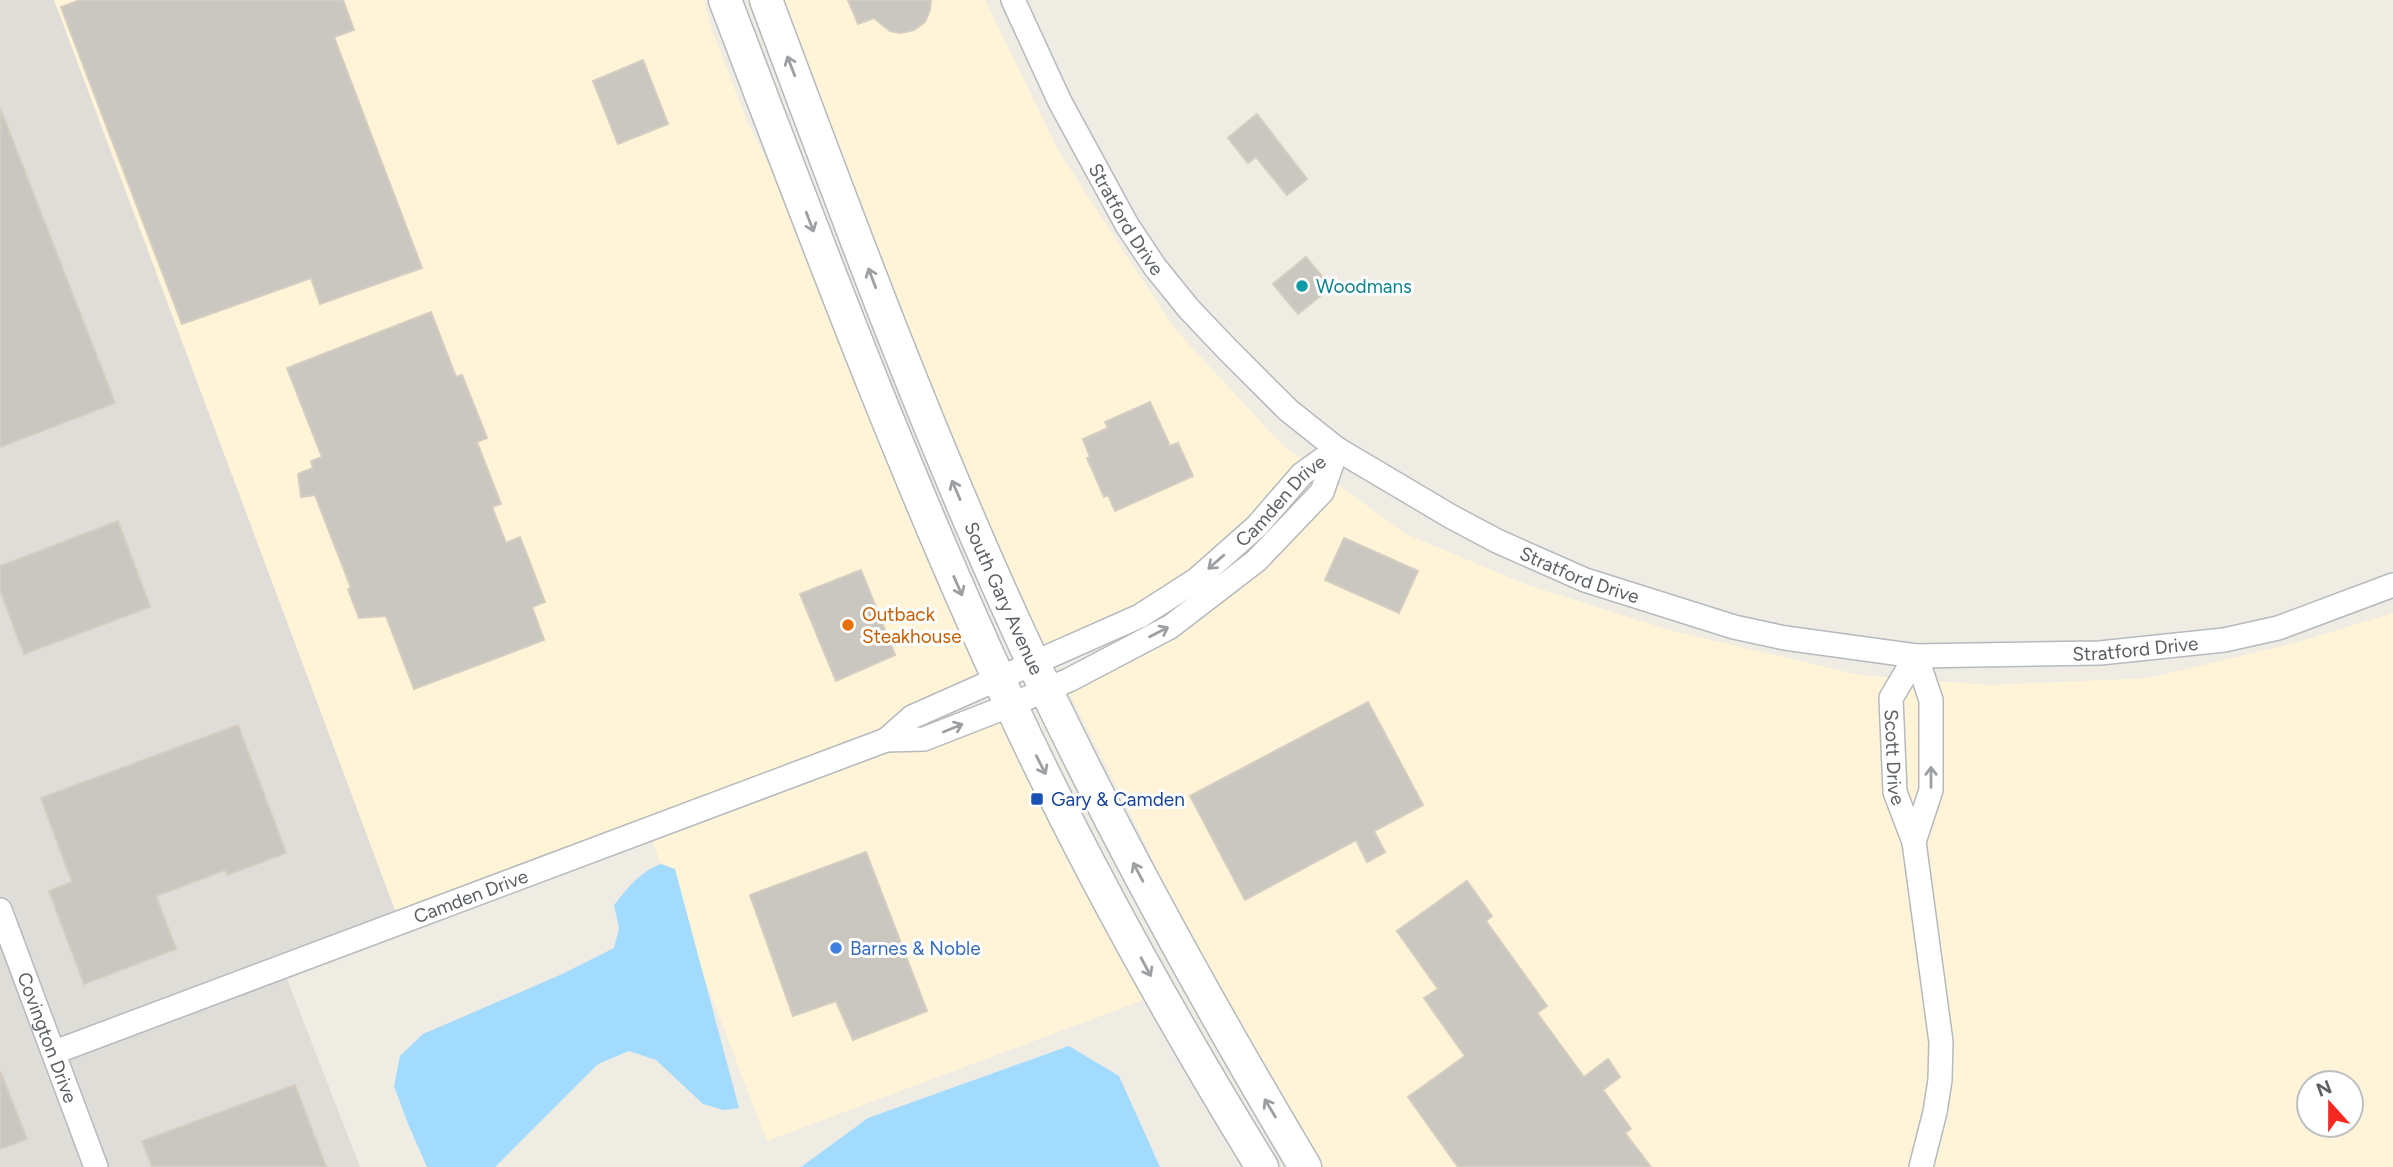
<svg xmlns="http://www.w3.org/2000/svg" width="2393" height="1167" font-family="Figtree,sans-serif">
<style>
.commercial{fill:#fff4d8;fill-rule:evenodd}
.industrial{fill:#dfddd7}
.water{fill:#a3dbff}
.building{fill:#cac6c0;stroke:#d4cdc1;stroke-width:2}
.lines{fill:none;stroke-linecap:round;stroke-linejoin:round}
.minor-casing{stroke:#b6b9be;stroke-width:26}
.secondary-casing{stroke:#b4b9be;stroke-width:35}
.minor{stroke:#fff;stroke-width:23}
.secondary{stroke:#fff;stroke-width:32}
.oneway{stroke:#9da0a3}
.culture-dot{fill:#0f9aa8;stroke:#fff;stroke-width:2.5}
.food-dot{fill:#e8710a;stroke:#fff;stroke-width:2.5}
.transit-dot{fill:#1a4fb4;stroke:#fff;stroke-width:2.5}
.shop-dot{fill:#3f7fe0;stroke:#fff;stroke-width:2.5}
.labels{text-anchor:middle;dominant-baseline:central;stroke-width:6;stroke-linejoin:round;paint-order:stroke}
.street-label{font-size:19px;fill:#5b6065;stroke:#fff}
.culture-label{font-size:19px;fill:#0d838f;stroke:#fff;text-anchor:start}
.food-label{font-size:19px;fill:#c56008;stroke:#fff;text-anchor:start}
.transit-label{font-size:19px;fill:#164399;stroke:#fff;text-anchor:start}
.shop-label{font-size:19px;fill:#366cbe;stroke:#fff;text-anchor:start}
</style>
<rect width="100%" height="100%" fill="#efece3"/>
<g class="commercial">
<path d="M54 0H704L712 30 748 124 792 210 986 671 880 734 396 913Z"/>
<path d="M777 0H985L1059 152 1174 328 1283 446 1306 462 1255 520 1133 615 1041 653 969 490Z"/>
<path d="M1333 481 1406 534 1528 585 1669 630 1859 675 1990 685 2149 678 2298 642 2393 613V1167H1319L1200 965 1140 833 1065 686 1170 634ZM2309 1083H2351V1125H2309Z"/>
<path d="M1005 717 1149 998 767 1141 649 833 881 747Z"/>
</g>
<path class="industrial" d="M0 0H54L396 913 280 961 360 1167H0Z"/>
<g class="water">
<path d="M661 864 675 869 739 1108 724 1110 703 1104 656 1060 629 1051 598 1064 495 1167H427L408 1124 394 1086 400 1056 423 1034 560 975 614 948 619 928 614 905C628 887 640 872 661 864Z"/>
<path d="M1069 1046 1119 1076 1160 1167H801L868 1118Z"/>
</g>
<g class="building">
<path d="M80 0H343L354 30 334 37 422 268 320 304 311 278 182 324 61 7Z"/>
<path d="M848 0H931L930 10 925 22 914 30 901 33 890 31 874 18 858 24Z"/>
<path d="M643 60 668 124 618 144 593 81Z"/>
<path d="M0 108 115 403 0 447Z"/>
<path d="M1257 114 1307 179 1287 195 1256 157 1248 163 1228 138Z"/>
<path d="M1306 257 1331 287 1298 314 1273 284Z"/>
<path d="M431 312 456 377 462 375 487 438 477 442 501 504 492 507 506 543 520 537 545 602 532 607 544 640 414 689 386 616 359 618 348 589 351 588 315 495 301 497 298 474 313 468 311 461 322 457 287 368Z"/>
<path d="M1150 402 1170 446 1178 443 1193 476 1115 511 1108 495 1104 497 1087 458 1090 457 1083 439 1108 428 1105 422Z"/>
<path d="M118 521 150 607 24 654 0 590V566Z"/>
<path d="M1344 538 1418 571 1399 613 1325 580Z"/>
<path d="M861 570 895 655 836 681 800 594Z"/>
<path d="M1368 702 1423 805 1374 831 1385 852 1367 862 1356 840 1245 900 1190 796Z"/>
<path d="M238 725 286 853 227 875 225 870 156 896 176 949 84 984 49 891 72 882 41 798Z"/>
<path d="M866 852 927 1011 853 1040 836 1001 793 1016 750 895Z"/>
<path d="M1467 881 1492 916 1486 921 1547 1006 1537 1013 1584 1077 1608 1059 1620 1077 1603 1090 1631 1129 1625 1133 1651 1167H1458L1408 1097 1465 1056 1424 998 1438 989 1397 931Z"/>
<path d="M0 1071 27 1139 0 1149Z"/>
<path d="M295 1085 326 1167H152L142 1141Z"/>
</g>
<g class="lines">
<defs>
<g id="minor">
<path id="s1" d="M1013 0 1060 102 1127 225 1155 267 1189 309 1228 350 1288 410 1337 449 1450 516 1497 541 1585 580 1734 627 1785 638 1916 656 2100 653 2224 640 2278 628 2393 585"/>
<path id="s2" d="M1916 656 1891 698 1895 792 1914 842 1941 1042 1940 1080 1935 1112 1921 1167"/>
<path id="s3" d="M886 740 912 717 1140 616 1196 580 1257 526 1302 474 1337 449"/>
<path d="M1914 842 1931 790V700L1916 656"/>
<path id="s4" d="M0 910 96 1167"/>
<path id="s5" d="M55 1052 886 740 924 739 1011 705 1069 680 1170 627 1256 561 1322 492 1337 449"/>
</g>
<g id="secondary">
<path d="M725 0C815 236 903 472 1009 701 1083 861 1170 1017 1262 1167"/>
<path id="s6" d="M766 0C844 208 921 417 1013 619 1099 808 1199 989 1305 1167"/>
</g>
</defs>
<use href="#minor" class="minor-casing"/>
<use href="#secondary" class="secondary-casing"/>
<use href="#minor" class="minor"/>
<use href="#secondary" class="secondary"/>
</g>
<defs><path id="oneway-shaft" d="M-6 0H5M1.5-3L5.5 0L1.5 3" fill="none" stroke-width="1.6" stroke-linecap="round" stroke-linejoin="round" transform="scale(1.75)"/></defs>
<g class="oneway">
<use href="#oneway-shaft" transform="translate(791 66) rotate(-111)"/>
<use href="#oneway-shaft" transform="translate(810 222) rotate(69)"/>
<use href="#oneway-shaft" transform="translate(872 278) rotate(-111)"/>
<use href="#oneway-shaft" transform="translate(956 490) rotate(-113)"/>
<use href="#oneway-shaft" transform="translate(1216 562) rotate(139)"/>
<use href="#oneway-shaft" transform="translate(958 586) rotate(66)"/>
<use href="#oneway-shaft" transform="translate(1159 632) rotate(-27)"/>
<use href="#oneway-shaft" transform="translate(953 728) rotate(-22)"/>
<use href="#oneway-shaft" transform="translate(1041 765) rotate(63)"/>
<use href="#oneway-shaft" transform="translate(1931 777) rotate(-90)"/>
<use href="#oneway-shaft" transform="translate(1138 872) rotate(-118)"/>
<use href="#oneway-shaft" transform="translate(1146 967) rotate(62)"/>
<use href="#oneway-shaft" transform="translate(1270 1108) rotate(-121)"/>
</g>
<circle class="culture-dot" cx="1302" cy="286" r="7"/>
<circle class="food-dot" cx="848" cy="625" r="7"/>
<rect class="transit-dot" x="1030" y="792" width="14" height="14" rx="3.5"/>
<circle class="shop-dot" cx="836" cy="948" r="7"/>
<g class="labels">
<g class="street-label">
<text stroke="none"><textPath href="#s1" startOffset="247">Stratford Drive</textPath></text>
<text stroke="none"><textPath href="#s3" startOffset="467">Camden Drive</textPath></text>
<text stroke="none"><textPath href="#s1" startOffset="835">Stratford Drive</textPath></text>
<text stroke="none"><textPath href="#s6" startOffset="644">South Gary Avenue</textPath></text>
<text stroke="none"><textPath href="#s1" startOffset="1402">Stratford Drive</textPath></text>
<text stroke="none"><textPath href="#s2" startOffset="108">Scott Drive</textPath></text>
<text stroke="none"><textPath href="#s5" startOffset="444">Camden Drive</textPath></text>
<text stroke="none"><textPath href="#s4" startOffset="136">Covington Drive</textPath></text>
</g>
<g class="culture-label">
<text x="1316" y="286">Woodmans</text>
</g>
<g class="food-label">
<text x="862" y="614">Outback<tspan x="862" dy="22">Steakhouse</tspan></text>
</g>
<g class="transit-label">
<text x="1051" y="799">Gary &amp; Camden</text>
</g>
<g class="shop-label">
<text x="850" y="948">Barnes &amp; Noble</text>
</g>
</g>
<g transform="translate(2330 1104) rotate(339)"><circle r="33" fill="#ffffff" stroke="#bdbfc1" stroke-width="2"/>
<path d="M0-5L12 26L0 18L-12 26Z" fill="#f72721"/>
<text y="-10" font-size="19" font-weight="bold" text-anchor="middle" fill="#5b6065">N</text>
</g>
</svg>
